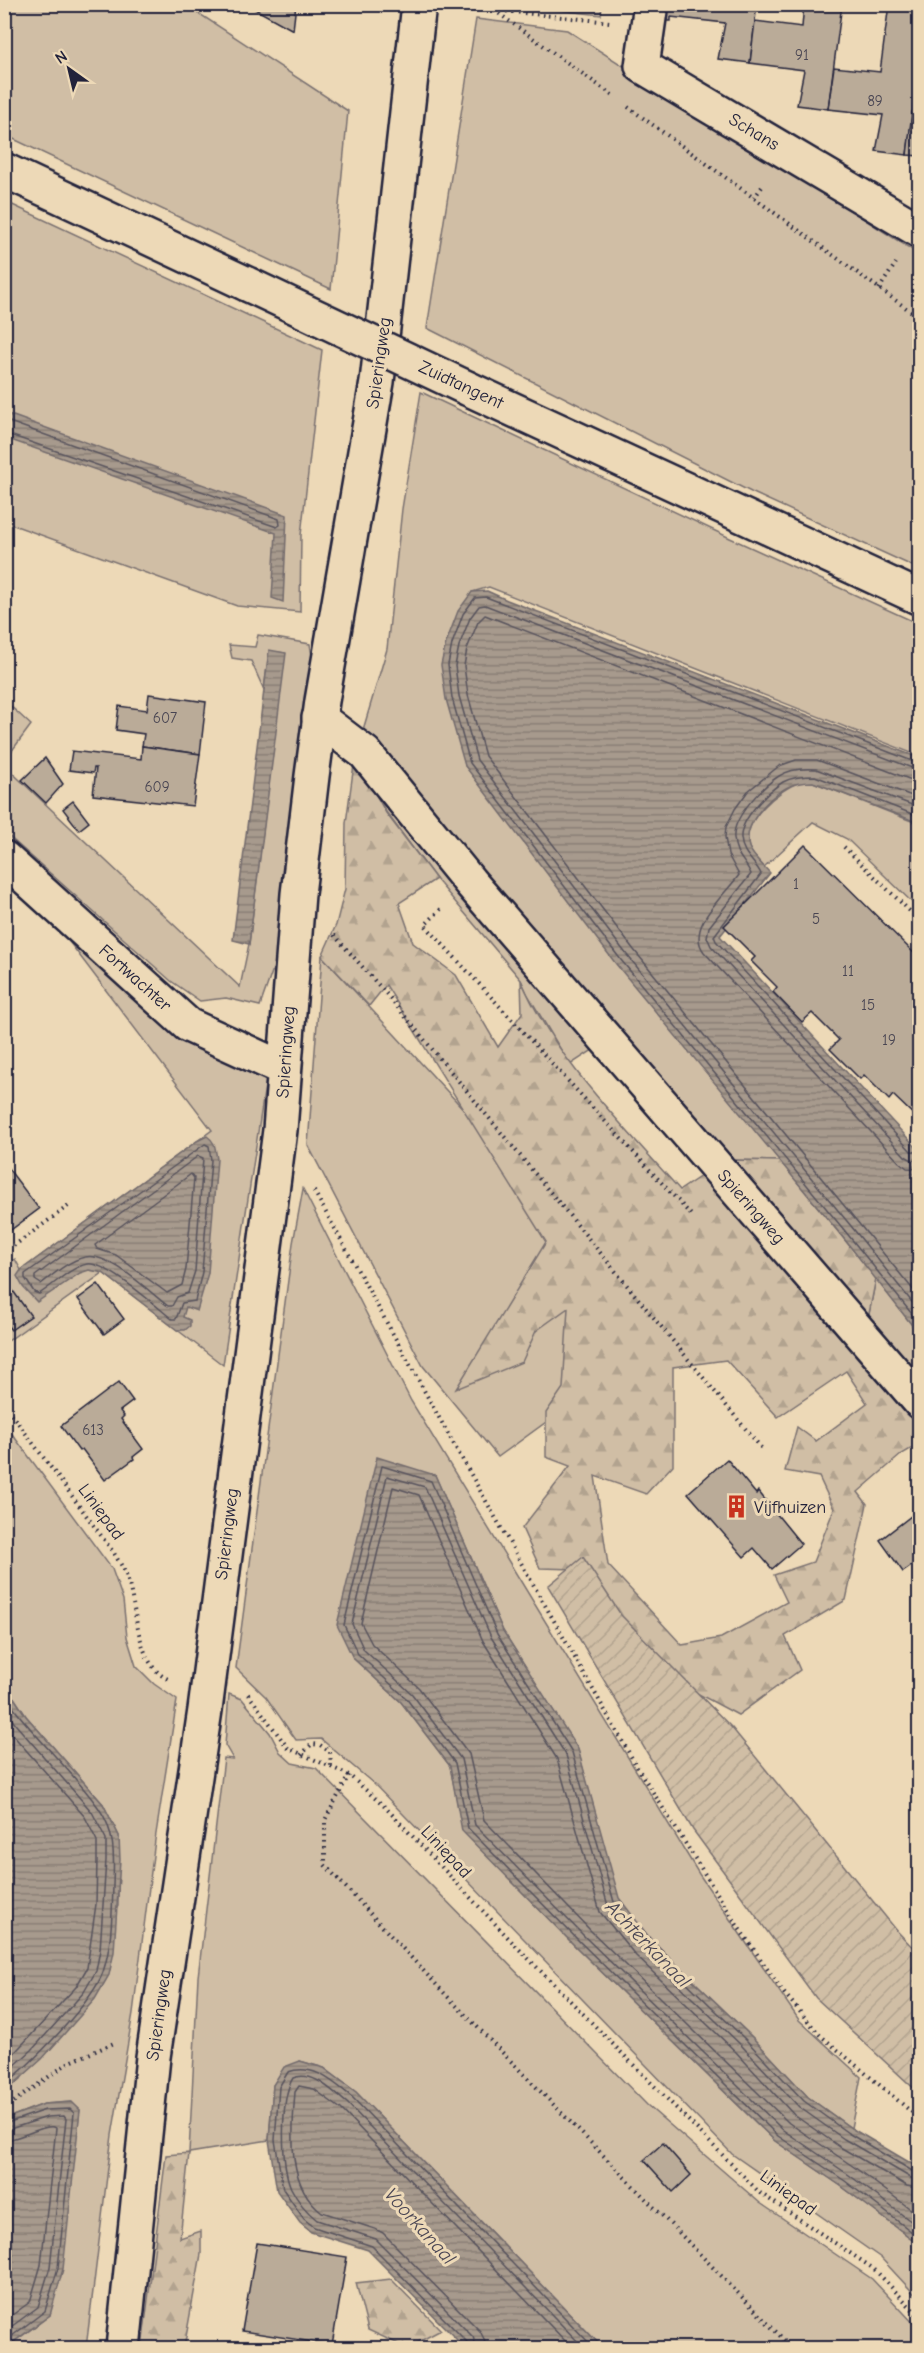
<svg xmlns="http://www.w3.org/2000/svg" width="924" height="2353" font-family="'Comic Neue',sans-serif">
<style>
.grass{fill:#d0bea5;stroke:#797070;stroke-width:1.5}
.forest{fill:url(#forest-firs);stroke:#797070;stroke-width:1.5;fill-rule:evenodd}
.garden{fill:url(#garden-furrows);stroke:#797070;stroke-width:1.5}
.water{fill:url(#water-rules);stroke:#726a6c;stroke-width:1.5}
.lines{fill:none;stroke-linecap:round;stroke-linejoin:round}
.shore{stroke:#57525c;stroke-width:1.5}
.building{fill:#baab98;stroke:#22223b;stroke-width:1.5}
.minor-casing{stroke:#22223b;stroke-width:38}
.path{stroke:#22223b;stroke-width:4;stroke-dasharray:1.5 4.5;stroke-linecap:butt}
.minor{stroke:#edd9b7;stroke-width:33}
.minor-bridge-casing{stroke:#22223b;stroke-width:38;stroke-linecap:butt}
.minor-bridge{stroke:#edd9b7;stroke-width:33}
.labels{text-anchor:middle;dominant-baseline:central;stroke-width:6;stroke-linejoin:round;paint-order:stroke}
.number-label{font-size:15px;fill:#484452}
.street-label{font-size:18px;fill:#22223b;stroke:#edd9b7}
.poi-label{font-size:18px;fill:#22223b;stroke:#edd9b7;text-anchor:start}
.water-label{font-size:20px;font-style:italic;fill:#4a4654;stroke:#edd9b7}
</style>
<defs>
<pattern id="forest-firs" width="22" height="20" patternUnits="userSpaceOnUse" patternTransform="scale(1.5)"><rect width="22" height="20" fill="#d0bea5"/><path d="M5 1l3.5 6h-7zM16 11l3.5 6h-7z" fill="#b2a38f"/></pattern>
<pattern id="garden-furrows" width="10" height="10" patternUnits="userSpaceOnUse" patternTransform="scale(1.5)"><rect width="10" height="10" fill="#d0bea5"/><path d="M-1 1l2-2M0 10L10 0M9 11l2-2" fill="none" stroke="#b2a38f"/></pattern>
<pattern id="water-rules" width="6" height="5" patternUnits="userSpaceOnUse" patternTransform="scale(1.5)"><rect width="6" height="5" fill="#a79a8d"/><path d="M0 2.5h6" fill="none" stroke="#887d74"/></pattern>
</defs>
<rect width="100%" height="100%" fill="#edd9b7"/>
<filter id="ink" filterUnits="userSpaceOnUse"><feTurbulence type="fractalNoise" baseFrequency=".0167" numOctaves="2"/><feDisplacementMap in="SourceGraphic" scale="12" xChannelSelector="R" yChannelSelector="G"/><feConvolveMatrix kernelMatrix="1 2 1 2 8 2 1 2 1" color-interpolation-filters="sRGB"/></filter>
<g filter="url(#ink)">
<g class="grass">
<path d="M4 5H186L348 111 331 289 5 135Z"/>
<path d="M513 5H602L601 15Z"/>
<path d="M476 19 567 30 919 254V569L751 492 427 328Z"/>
<path d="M4 201 322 350 301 535 300 612 237 606 5 522Z"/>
<path d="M421 392 730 538 919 624V756L489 587 472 592 465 766 780 1161 725 1160 614 1036 570 1065 528 995 521 980 436 879 386 812 355 757 387 649 402 509Z"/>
<path d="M258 635 310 644 314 667 285 935 260 1006 226 998 200 1001 171 981 5 833 4 765 240 987 249 944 285 653 269 651 264 690 251 661 232 658 229 645 255 647Z"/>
<path d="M4 700 31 725 5 760H4Z"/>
<path d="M800 782H813L919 824V909L847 839 813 822 764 867C759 861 752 855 749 848 740 821 778 790 800 782Z"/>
<path d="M64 935 181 1040 266 1079 223 1365 103 1273 5 1343V1264L15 1259 21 1270 212 1130Z"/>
<path d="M322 956 519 1169 664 1336 498 1457 423 1366 308 1145Z"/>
<path d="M303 1189 411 1401 699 1874 799 2020 861 2077 851 2128 808 2097 752 2037 652 1941 618 1898 578 1750 503 1631 435 1475 353 1658 401 1702 450 1766 463 1831 576 1947 775 2141 841 2186 912 2239 919 2247V2299L881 2258 732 2154 374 1784 321 1739 296 1740 266 1697 236 1668 293 1243Z"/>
<path d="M876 1278 919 1334V1380L868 1319Z"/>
<path d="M4 1423 112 1569 123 1600 127 1637 136 1666 154 1684 177 1700 155 1840 133 2013 112 2135 86 2348H6L50 2315 80 2110 71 2102 44 2104 5 2119V2092L21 2079 118 1906 119 1836 103 1804 26 1716 5 1684Z"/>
<path d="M229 1694 242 1699 270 1733 280 1752 292 1763 316 1768 647 2105 760 2203 872 2279 919 2329V2348H603L356 2092 324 2068 300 2061 273 2085 269 2140 189 2153 198 1977 224 1758 233 1759 225 1745Z"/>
</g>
<g class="forest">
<path d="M355 757 386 813 436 879 399 903 413 943 456 975 498 1047 522 1013 521 980C556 1061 623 1125 680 1190L725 1160 780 1161 876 1278 868 1319 919 1380V1444L902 1454 858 1492 867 1504 846 1600 785 1636 800 1670 738 1715 689 1689 576 1569 540 1568 522 1528 570 1466 546 1457V1413L563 1388 568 1308 536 1331 522 1362 456 1389 546 1242 386 985 369 1006 322 956 336 925 345 889 346 823ZM726 1360 778 1417 846 1371 867 1403 816 1441 797 1427 785 1471 819 1477 834 1509 813 1562 774 1575 787 1602 721 1638 682 1645 608 1565 595 1476 646 1494 673 1465V1367Z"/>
<path d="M189 2153 180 2238 201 2231V2254L184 2348H142L166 2155Z"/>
<path d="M391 2279 441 2330 407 2348 368 2330 356 2283Z"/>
</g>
<path class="garden" d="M583 1557 621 1615 732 1728 898 1932 919 1954V2093L816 1998 693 1830 548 1586Z"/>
<g class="water">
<path d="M5 413 287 515 283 602 272 598 276 533 5 438Z"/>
<path d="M487 591 507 600 919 758V823L813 782C804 782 794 783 786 788 768 798 742 825 749 847 752 856 763 865 770 873L720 936 916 1147 919 1144V1334L841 1235 616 964 465 766 446 699 441 665 446 643 458 611 472 592Z"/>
<path d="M269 650 286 653 249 944 233 940Z"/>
<path d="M207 1136C216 1142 215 1149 217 1159L208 1273 197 1311 186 1307 183 1317 190 1320V1326L185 1330H177L103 1273 89 1270 80 1273 37 1302 23 1287 17 1276 21 1270 197 1141Z"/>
<path d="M377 1457 435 1475 503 1631 578 1749 619 1898 652 1941 752 2037 808 2097 851 2128 919 2168V2247L912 2239 841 2186 775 2141 576 1947 462 1831 450 1766 401 1702 353 1658 337 1625Z"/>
<path d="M5 1684 26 1716 103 1804 119 1836 120 1860 114 1952 109 1975 95 1999 42 2059 5 2092Z"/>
<path d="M300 2061 324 2068 356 2092 603 2348H465L368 2250 311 2232 300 2223 277 2191 269 2140 273 2085 284 2067Z"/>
<path d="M72 2102 80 2110 63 2269 50 2315 5 2348V2119L44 2104Z"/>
</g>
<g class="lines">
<g class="shore">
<path d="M4 420 279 519 280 525 277 527 4 433"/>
<path d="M920 764 486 597 475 598 463 614 452 644 448 665 452 698 470 763 621 960 845 1231 920 1324"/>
<path d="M920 771 485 605 479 606 470 618 459 646 455 666 459 696 477 760 627 955 851 1226 920 1312"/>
<path d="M920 780 909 779 485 615 478 622 467 649 464 666 468 695 485 756 634 950 920 1298"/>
<path d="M920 799 817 760H796L779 766 748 791 735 809 726 827 725 837 728 855 739 875C725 895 685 927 704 952L899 1162 907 1168 920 1169"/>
<path d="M920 808 816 769C804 768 790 769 779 776 763 786 732 817 734 838 735 856 745 860 751 874L709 927 707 937 711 946 905 1156 912 1160H920"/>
<path d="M920 817 815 776C804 776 792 777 783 782 768 791 740 819 741 838 742 855 755 861 761 874L714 936 716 941 911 1151 920 1152"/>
<path d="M205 1144 209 1146 211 1160 202 1272 195 1301 182 1303 176 1319H172C156 1306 106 1261 87 1264 69 1268 54 1285 39 1294L34 1292 25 1278V1274Z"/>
<path d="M198 1156 203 1158 195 1271 188 1293 177 1297 172 1306H168C149 1292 109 1251 85 1257 68 1261 54 1274 41 1284L35 1280V1276Z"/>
<path d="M191 1174 194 1178 186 1269 182 1285 167 1293 116 1255 97 1249 95 1245Z"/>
<path d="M4 1695C32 1736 70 1768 98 1807 116 1832 114 1857 113 1886 112 1914 112 1945 103 1972 93 2002 30 2065 4 2085"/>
<path d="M4 1709 16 1725 92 1812 106 1839V1860L100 1950 96 1971 84 1992 32 2050 4 2075"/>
<path d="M4 1725 85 1817 97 1841V1860L96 1904 87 1968 76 1987 4 2064"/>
<path d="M4 2124 45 2110 70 2109 74 2113 58 2268 45 2311 4 2342"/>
<path d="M4 2131 47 2117 64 2116 66 2119 50 2267 38 2307 4 2332"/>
<path d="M4 2140C19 2140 47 2122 56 2128L41 2265 30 2302 4 2321"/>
<path d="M920 2173 914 2172 848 2133 804 2101 747 2041 648 1945 614 1902 572 1752 497 1634 431 1481 382 1466 344 1625 358 1654 406 1698 455 1763 468 1828 580 1942 778 2136 845 2181 920 2238"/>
<path d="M920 2180 911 2178 844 2139 799 2107 742 2046 642 1950 608 1906 566 1755 491 1637 425 1487 387 1476 352 1624 364 1650 412 1694 461 1759 475 1825 585 1937 783 2130 849 2175 920 2228"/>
<path d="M920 2189 907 2186 840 2147 794 2115 736 2052 636 1956 600 1912 557 1759 483 1641 419 1495 393 1487 361 1623 372 1644 419 1688 469 1754 484 1820 591 1931 789 2123 854 2167 920 2216"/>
<path d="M469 2348 467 2342 372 2246 314 2227 304 2219 283 2189 275 2140 279 2087 288 2072C314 2063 333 2082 352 2097L594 2348"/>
<path d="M477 2348 473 2337 376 2239 317 2220C307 2212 297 2200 291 2188 281 2166 280 2098 293 2078 313 2070 332 2091 347 2103L584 2348"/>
<path d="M486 2348 484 2339 480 2331 383 2233 375 2229 322 2212C286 2185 292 2132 295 2092L299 2086 314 2089 341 2109 572 2348"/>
</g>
</g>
<g class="building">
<path d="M246 4H296L293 30Z"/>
<path d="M670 4H757L750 63 718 59 725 23 671 17V21H668Z"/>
<path d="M804 4H842L828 109 797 105 804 70 750 63 755 21 802 27Z"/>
<path d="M889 4H920V54L907 155 876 151 883 115 828 109 834 67 880 72Z"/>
<path d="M912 112 920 113V156L907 155Z"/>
<path d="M149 694 206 702 200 754 142 746 144 734 116 730 119 706 147 710Z"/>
<path d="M142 746 200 754 193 806 93 795 96 768H94L93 773 69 770 72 751 141 759Z"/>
<path d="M45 758 63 784 46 803 22 780Z"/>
<path d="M73 801 89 822 79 830 63 809Z"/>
<path d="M805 845 920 959V1121L893 1095 889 1100 864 1075 860 1079 830 1049 839 1040 812 1013 802 1022 773 992 777 987 751 961 755 957 724 926Z"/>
<path d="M4 1163 39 1209 4 1235Z"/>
<path d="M6 1281 31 1316 11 1330 4 1321Z"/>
<path d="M98 1284 124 1319 104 1334 78 1299Z"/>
<path d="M119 1382 133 1401 120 1411 124 1416 121 1419 143 1449 133 1457 134 1459 105 1480 82 1449 79 1451 61 1426Z"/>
<path d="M727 1459 756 1494 758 1491 801 1544 772 1569 754 1548 744 1557 688 1493Z"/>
<path d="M920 1509V1560L903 1572 880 1540Z"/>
<path d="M663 2143 691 2175 673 2192 644 2160Z"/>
<path d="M257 2243 347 2257 332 2345 242 2331Z"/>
</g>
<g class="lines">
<defs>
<g id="minor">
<path d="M651 4 642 66 920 231"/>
<path d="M4 170 247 284"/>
<path d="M469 389 920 598"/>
<path d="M319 718 365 753 470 882 920 1402"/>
<path d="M4 858 188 1025 284 1069"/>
<path d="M123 2348 153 2057 205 1710 280 1130 298 894 312 776 322 701 377 382 419 4"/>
</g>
</defs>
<use href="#minor" class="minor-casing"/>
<g class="path">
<path d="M471 4 494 10 610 22"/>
<path d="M494 10 615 97"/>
<path d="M628 107 920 318"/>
<path d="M754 198 764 184"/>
<path d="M879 289 896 263"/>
<path d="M844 847 920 921"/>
<path d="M441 909 425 925 693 1217"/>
<path d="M334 935 390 998 763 1450"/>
<path d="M314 1191 457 1450 637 1767 739 1928 784 1993 820 2035 920 2119"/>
<path d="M4 1253 71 1204"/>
<path d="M4 1404 114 1553C118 1561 125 1569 127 1578 137 1607 136 1665 168 1679"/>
<path d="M248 1694 288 1748 349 1775 385 1807 517 1947 760 2193 874 2269 920 2317"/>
<path d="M301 1755 312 1744 320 1745 330 1752 331 1766"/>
<path d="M349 1775 325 1820V1865L446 1995 792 2348"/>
<path d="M4 2109 68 2063 114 2043"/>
</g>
<use href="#minor" class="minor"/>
<defs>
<path id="minor-bridge" d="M247 284 469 389"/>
</defs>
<use href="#minor-bridge" class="minor-bridge-casing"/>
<use href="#minor-bridge" class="minor-bridge"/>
</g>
</g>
<defs>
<symbol id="building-bare" viewBox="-9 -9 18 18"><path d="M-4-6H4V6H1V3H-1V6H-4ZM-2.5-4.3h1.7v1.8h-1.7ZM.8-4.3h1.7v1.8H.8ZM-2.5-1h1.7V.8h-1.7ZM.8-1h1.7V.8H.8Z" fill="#c8321e" stroke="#edd9b7" stroke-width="2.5" paint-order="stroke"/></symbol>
</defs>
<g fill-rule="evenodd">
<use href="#building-bare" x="720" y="1490" width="33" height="33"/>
</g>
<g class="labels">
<g class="number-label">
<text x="802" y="55">91</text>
<text x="875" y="101">89</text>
<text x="165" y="718">607</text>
<text x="157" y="787">609</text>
<text x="796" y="884">1</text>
<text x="816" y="919">5</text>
<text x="848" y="971">11</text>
<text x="868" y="1005">15</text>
<text x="889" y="1040">19</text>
<text x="93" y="1430">613</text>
</g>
<g class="street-label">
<text transform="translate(754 132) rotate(31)">Schans</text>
<text transform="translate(379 363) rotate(-82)">Spieringweg</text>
<text transform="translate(461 385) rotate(25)">Zuidtangent</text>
<text transform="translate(135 978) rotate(42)">Fortwachter</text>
<text transform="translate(286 1052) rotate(-86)">Spieringweg</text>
<text transform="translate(751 1207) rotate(49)">Spieringweg</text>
<text transform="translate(101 1512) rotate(54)">Liniepad</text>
<text transform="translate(227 1534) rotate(-83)">Spieringweg</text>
<text transform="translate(446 1852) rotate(47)">Liniepad</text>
<text transform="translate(159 2015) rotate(-82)">Spieringweg</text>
<text transform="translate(788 2193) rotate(36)">Liniepad</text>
</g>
<g class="poi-label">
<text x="754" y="1507">Vijfhuizen</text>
</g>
<g class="water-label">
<text transform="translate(648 1944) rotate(46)">Achterkanaal</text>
<text transform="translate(420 2226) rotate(48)">Voorkanaal</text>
</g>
</g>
<rect width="924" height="2353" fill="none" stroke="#edd9b7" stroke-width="24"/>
<rect x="12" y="12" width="900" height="2329" fill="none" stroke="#22223b" stroke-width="2" filter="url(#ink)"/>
<g transform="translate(69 69) rotate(326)" stroke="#edd9b7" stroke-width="4.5" paint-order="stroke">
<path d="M0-4.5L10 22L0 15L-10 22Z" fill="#22223b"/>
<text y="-9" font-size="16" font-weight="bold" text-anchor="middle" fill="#22223b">N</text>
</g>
</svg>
